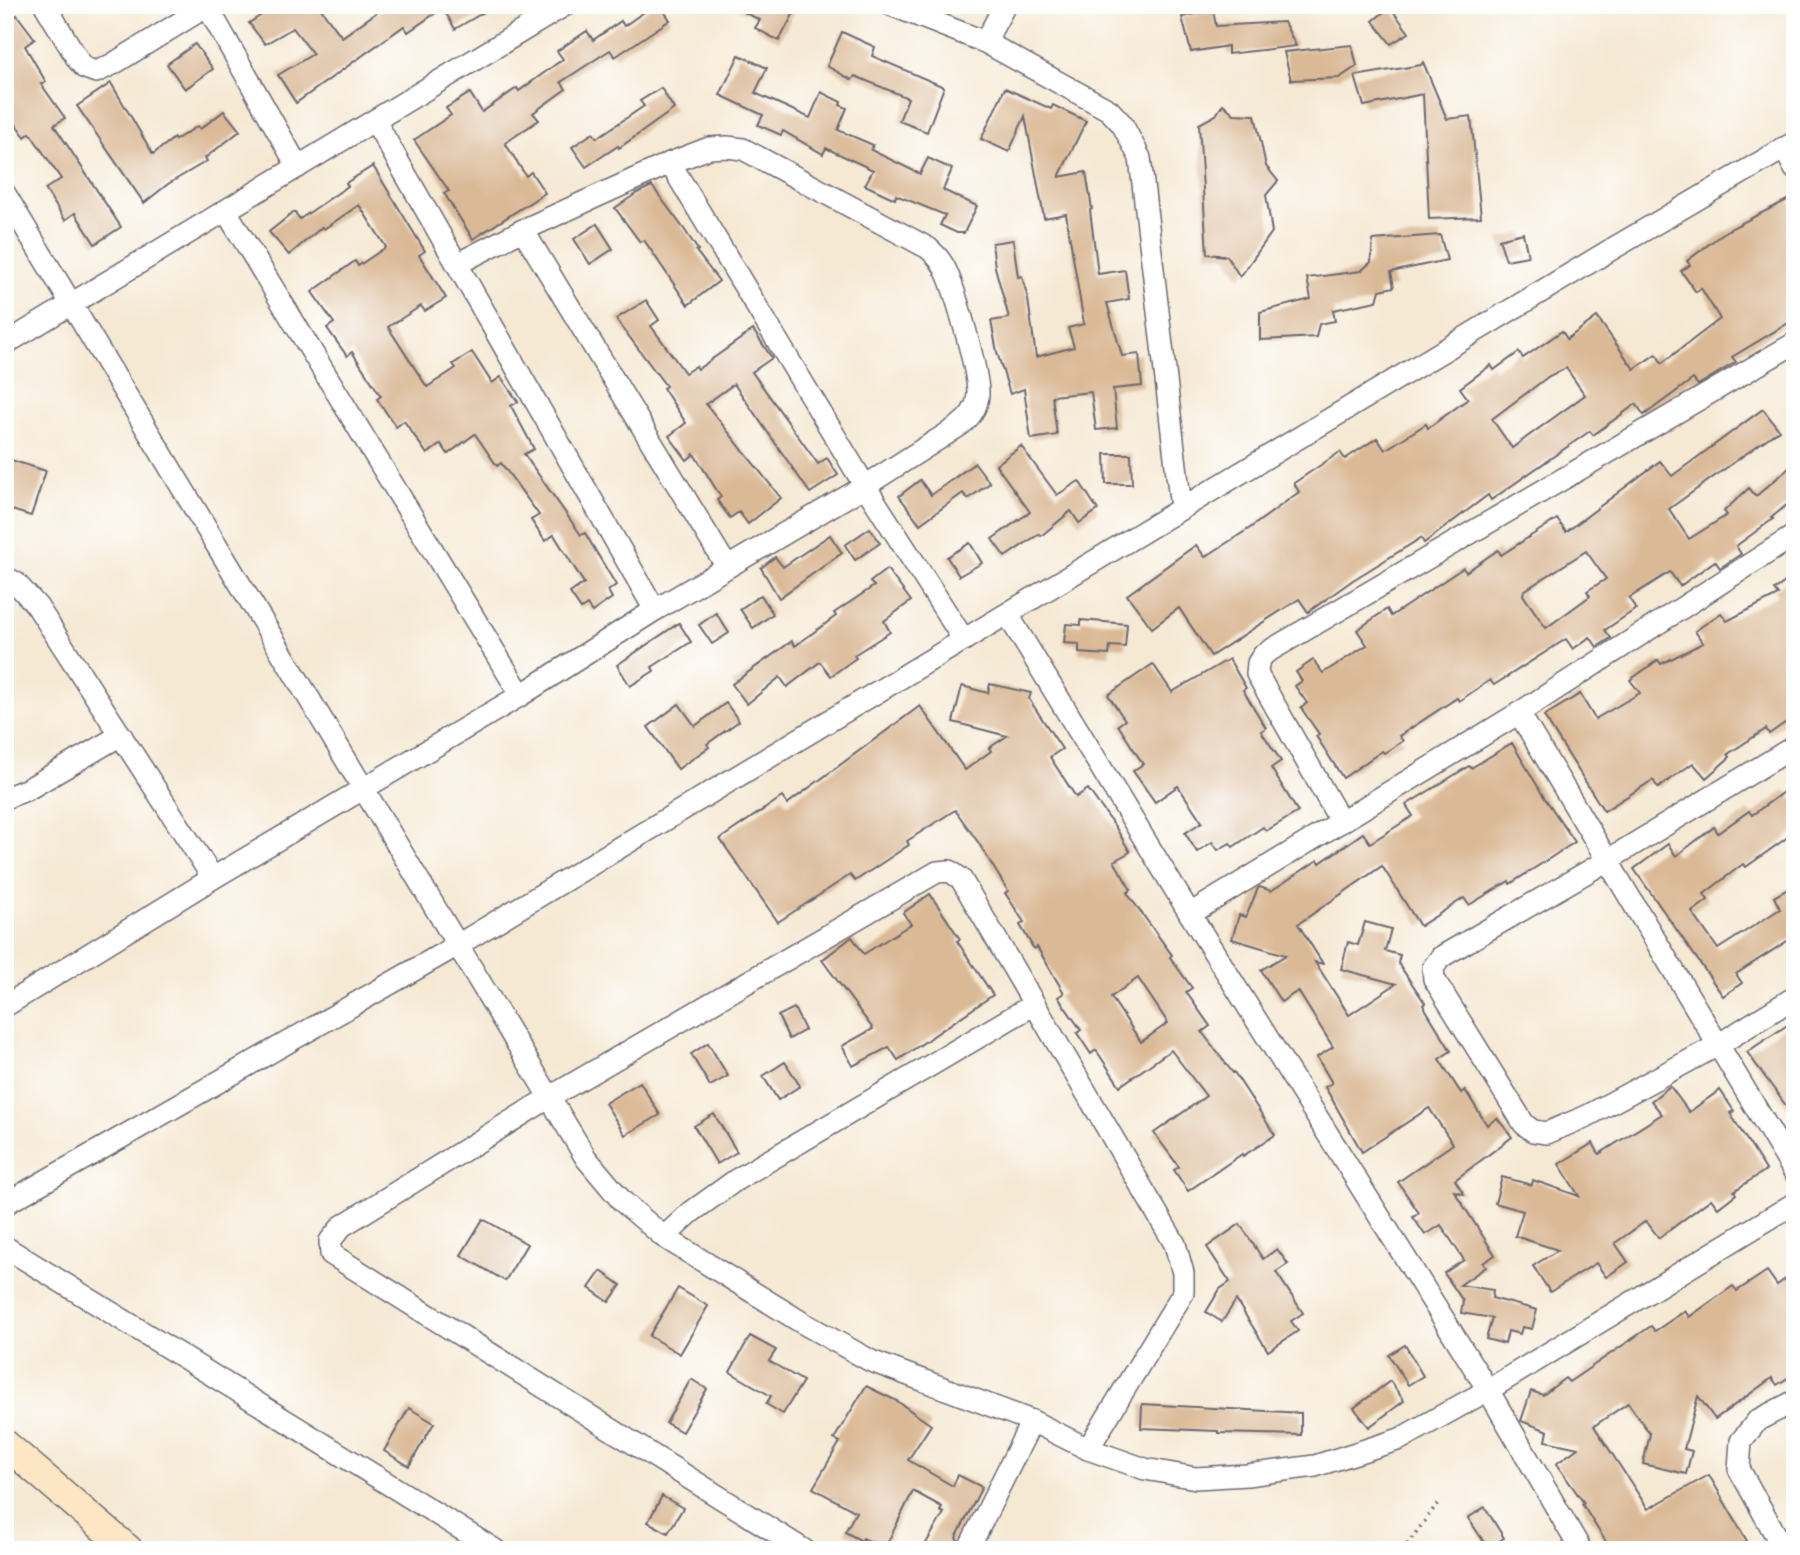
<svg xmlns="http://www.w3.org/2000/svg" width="1800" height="1555" font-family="Itim,sans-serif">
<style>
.building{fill:#dab996;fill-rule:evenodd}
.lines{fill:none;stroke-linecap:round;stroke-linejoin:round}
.street-casing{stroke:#6c6871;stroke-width:24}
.secondary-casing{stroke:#6c6871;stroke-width:31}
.path{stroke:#6c6871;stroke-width:3.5;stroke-dasharray:2 5;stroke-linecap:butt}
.street{stroke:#fff;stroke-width:21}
.secondary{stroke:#fce6c4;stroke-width:28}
</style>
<rect width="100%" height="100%" fill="#fff"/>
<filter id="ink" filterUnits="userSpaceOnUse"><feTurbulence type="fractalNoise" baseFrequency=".0143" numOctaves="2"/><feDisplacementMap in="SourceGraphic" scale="14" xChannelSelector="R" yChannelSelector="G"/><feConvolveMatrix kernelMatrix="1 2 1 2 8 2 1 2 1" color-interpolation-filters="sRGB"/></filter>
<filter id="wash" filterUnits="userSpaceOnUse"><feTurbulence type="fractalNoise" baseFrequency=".00686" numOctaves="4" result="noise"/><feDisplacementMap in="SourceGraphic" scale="28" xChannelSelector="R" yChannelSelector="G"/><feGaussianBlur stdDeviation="1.57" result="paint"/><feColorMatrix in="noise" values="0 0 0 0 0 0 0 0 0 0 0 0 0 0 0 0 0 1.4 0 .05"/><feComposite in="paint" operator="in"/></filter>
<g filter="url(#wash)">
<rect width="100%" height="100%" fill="#f5e9d4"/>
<g id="blocks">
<g class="building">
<path d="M277 5H318L342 37 387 5H496L455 29 443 8 408 32 404 26 296 103 278 75 313 54 293 28 265 44 249 23Z"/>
<path d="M654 5H660L670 20 615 57 610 50 561 82 566 89 533 113 539 120 505 143 526 176 531 172 545 193 473 239 444 193 449 191 414 140 451 115 446 108 470 93 482 112 517 88 519 91 563 59 557 51 587 31 593 40 621 21 624 26Z"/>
<path d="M730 5H798L779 41 755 28 760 20Z"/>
<path d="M1390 7 1409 33 1391 44 1373 21Z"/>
<path d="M1213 10 1216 26 1284 22 1296 46 1228 54V46L1191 52 1182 17Z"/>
<path d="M17 15 35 39 25 46 46 82 41 84 65 118 54 125 121 227 95 244 75 213 65 220 45 189 61 179 30 133 25 137 5 109V23Z"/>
<path d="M842 32 875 47 872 56 944 87 927 132 899 121 908 98 855 76 852 80 827 66Z"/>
<path d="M195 44 213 69 185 89 167 64Z"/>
<path d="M1352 45 1357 66 1339 78 1291 80 1284 52Z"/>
<path d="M739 55 767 68 755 93 810 118 821 92 841 102 840 105 847 108 838 130 873 145 871 150 920 174 928 158 952 169 943 190 977 206 964 233H957L940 225 945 215 896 195 895 199 865 185 873 170 826 148 823 154 783 131 781 135 758 125 763 115 720 95Z"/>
<path d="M1423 62 1447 119 1471 116 1481 217 1429 219 1423 94 1364 106 1355 76 1421 65Z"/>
<path d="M111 83 153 154 174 138 175 140 198 126 200 129 224 111 240 131 205 158 207 161 168 184 144 203 77 106Z"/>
<path d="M661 88 674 109 619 148 618 146 586 167 572 147 593 133 597 138 644 106 640 101Z"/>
<path d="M1005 88 1051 109 1053 105 1086 121 1059 177 1086 172 1092 209 1090 210 1098 274 1125 270 1129 299 1107 303 1122 356 1139 354 1142 386 1113 389 1117 428 1096 430 1091 392 1052 396 1057 435 1031 439 1024 389 1010 394 997 352 991 321 1009 318 995 267 992 243 1013 240 1018 277 1022 276 1028 299 1036 357 1074 347 1068 328 1084 324 1066 214 1044 218 1025 116 1009 152 981 139Z"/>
<path d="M1223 104 1234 114 1255 115 1266 166 1278 181 1266 195 1272 232 1240 277 1227 256 1207 254 1199 124 1216 115Z"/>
<path d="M373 166 425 251 419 255 446 298 425 311 421 306 388 327 427 387 456 368 453 364 472 352 492 383 501 377 518 402 511 406 534 449 524 454 581 535 585 533 616 585 608 591 612 598 592 612 587 605 581 609 570 593 584 583 554 535 545 541 531 520 539 515 501 463 497 466 475 434 448 454 441 444 427 454 404 421 396 427 377 399 381 396 352 352 347 356 327 328 334 323 312 292 355 261 358 266 386 247 359 205 324 229 322 227 289 255 269 232 294 212 300 219 348 186 346 183Z"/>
<path d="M652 186 684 229 698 250 696 251 719 281 688 305 644 240 640 242 615 208 637 193Z"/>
<path d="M1789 199 1795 210V319L1732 357 1736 362 1698 385 1693 379 1644 415 1636 404 1593 435 1590 431 1491 500 1488 495 1424 543 1421 538 1353 580 1308 612 1299 599 1211 656 1179 608 1152 628 1127 595 1196 545 1205 557 1250 528 1299 492 1294 483 1340 452 1345 459 1377 438 1385 450 1426 424 1428 428 1468 399 1460 388 1491 365 1494 370 1519 352 1523 358 1562 331 1567 339 1597 317 1634 369 1656 354 1662 363 1720 319 1701 288 1696 292 1681 271 1690 265 1687 261 1726 231ZM1566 368 1585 395 1512 448 1492 419 1549 376Z"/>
<path d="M597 224 613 249 590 264 574 239Z"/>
<path d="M1523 233 1528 256 1506 260 1499 239Z"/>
<path d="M1440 235 1447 260 1391 272 1394 287 1380 290 1377 301 1333 310 1335 321 1319 324 1316 337 1260 340V312L1311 299 1307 278 1361 271 1371 262 1373 240Z"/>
<path d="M646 300 659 320 651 326 685 373 696 366 698 369 753 330 772 358 752 372 818 464 827 458 838 475 810 493 734 384 706 404 781 498 748 524 739 512 730 518 717 500 721 497 694 454 687 460 669 436 686 423 663 388 666 386 616 319Z"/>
<path d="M1763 409 1779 430 1669 509 1689 539 1727 515 1724 511 1749 488 1756 496 1795 463V498L1771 518 1773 519 1736 546 1741 554 1720 568 1715 561 1680 586 1670 572 1629 598 1636 609 1605 630 1611 638 1597 647 1590 637 1573 649 1566 639 1494 685 1490 680 1459 701 1457 698 1399 736 1403 741 1384 753 1382 751 1343 778 1316 736 1319 734 1301 708 1307 703 1295 686 1302 681 1296 672 1313 660 1323 673 1367 645 1357 630 1387 609 1391 616 1463 568 1466 572 1498 550 1501 555 1557 519 1566 532 1660 461 1672 476ZM1586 551 1606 579 1587 591 1590 596 1546 628 1523 595 1524 591Z"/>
<path d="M1021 446 1057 495 1079 481 1098 510 1079 523 1071 511 1041 536 1039 534 1005 557 992 539 1030 512 996 465Z"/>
<path d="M1105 454H1131L1132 484H1106Z"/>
<path d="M11 460 46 471 31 516 5 508V476Z"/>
<path d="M975 463 990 483 968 499 963 493 920 524 899 496 920 480 931 495Z"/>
<path d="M870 528 880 543 855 560 845 545Z"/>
<path d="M830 535 842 553 779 598 761 568 775 557 783 567Z"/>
<path d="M970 543 982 563 959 576 947 557Z"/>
<path d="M887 569 911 601 884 621 890 632 854 655 856 658 831 676 820 662 787 687 780 677 747 704 732 684 792 641 795 646 836 616 834 613 874 586 870 582Z"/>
<path d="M1795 575V716L1769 734 1766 729 1728 754 1730 757 1706 778 1693 763 1658 788 1653 780 1604 811 1544 716 1580 694 1595 719 1640 693 1630 680 1658 660 1661 664 1703 643 1695 631 1721 613 1727 621 1778 595 1774 590Z"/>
<path d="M761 595 773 614 753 628 740 609Z"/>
<path d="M716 613 729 633 712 644 699 625Z"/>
<path d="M1081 620 1127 624 1125 647 1110 646 1109 655 1079 653V644L1064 643 1066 624 1081 625Z"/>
<path d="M679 623 691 642 652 667 654 671 630 686 617 665Z"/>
<path d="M1229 659 1246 688 1243 690 1266 728 1261 731 1281 761 1271 768 1298 812 1266 831 1263 827 1233 847 1230 843 1218 850 1212 842 1197 852 1185 833 1202 822 1178 786 1155 802 1133 771 1143 764 1118 725 1125 720 1108 695 1153 664 1172 692Z"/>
<path d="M990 684 1031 693 1029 699 1062 749 1050 757 1076 797 1088 789 1116 828 1130 852 1114 861 1131 890 1127 893 1172 955 1170 957 1192 988 1186 992 1210 1026 1202 1032 1233 1073 1234 1072 1275 1135 1243 1156 1242 1154 1188 1191 1174 1170 1179 1167 1154 1133 1206 1096 1171 1050 1120 1086 1096 1050 1091 1054 1077 1033 1081 1030 1058 997 1064 993 1037 947 1034 949 1020 925 1024 922 1005 893 1008 891 978 842 955 810 907 841 909 845 855 881 850 875 778 922 720 839 782 797 787 804 920 706 965 770 991 751 989 748 1007 736 953 722 962 686 988 693ZM1138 978 1168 1023 1141 1042 1111 997Z"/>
<path d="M726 703 739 721 707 744 709 747 678 769 648 727 679 704 695 726Z"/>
<path d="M1512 743 1544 797 1575 842 1510 884 1509 881 1469 905 1464 898 1420 926 1382 866 1298 924 1323 964 1315 962 1349 1015 1396 984 1341 969 1348 942 1358 945 1365 922 1391 929 1385 951 1400 955 1398 963 1425 1003 1423 1005 1451 1051 1439 1059 1461 1093 1465 1090 1487 1125 1497 1118 1512 1137 1455 1180 1464 1194 1454 1191 1495 1255 1483 1263 1486 1267 1460 1285 1493 1290 1492 1298 1537 1310 1532 1329 1522 1327 1520 1334 1508 1331 1505 1344 1486 1339 1492 1318 1461 1313 1463 1301 1444 1273 1464 1260 1441 1225 1425 1235 1413 1217 1419 1213 1398 1182 1453 1144 1429 1108 1362 1152 1325 1087 1332 1083 1317 1057 1333 1047 1298 991 1281 1002 1261 970 1286 955 1232 939 1239 915 1246 917 1258 888 1260 887 1271 891 1318 860 1320 863 1363 833 1370 843 1413 816 1406 805 1469 766 1471 768Z"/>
<path d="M1786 790 1795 802V832L1746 867 1743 864 1704 894 1708 900 1692 912 1718 949 1780 909 1774 897 1795 885V936L1736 974 1742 983 1723 996 1634 869 1668 844 1676 856 1714 827 1718 833 1749 811 1752 815Z"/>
<path d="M930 894 960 939 957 941 993 995 898 1060 889 1047 853 1066 842 1046 873 1029 822 960 852 937 864 954 911 924 903 913Z"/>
<path d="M794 1008 805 1030 789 1039 778 1016Z"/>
<path d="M1795 1020V1118L1747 1052Z"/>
<path d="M708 1043 728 1076 710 1086 691 1054Z"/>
<path d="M785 1062 800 1086 778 1100 763 1076Z"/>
<path d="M640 1082 660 1115 625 1135 605 1103Z"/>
<path d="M1670 1086 1689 1112 1720 1090 1734 1111 1730 1113 1736 1123 1766 1170 1734 1191 1736 1194 1718 1208 1711 1199 1659 1238 1646 1221 1615 1243 1628 1262 1606 1277 1596 1263 1550 1292 1533 1266 1558 1250 1515 1236 1523 1211 1495 1203 1502 1177 1532 1185 1533 1180 1579 1196 1559 1164 1593 1143 1599 1154 1662 1114 1651 1101Z"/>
<path d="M714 1114 737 1152 717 1164 694 1126Z"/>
<path d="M483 1219 527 1244 505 1281 461 1255Z"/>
<path d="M1240 1224 1263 1259 1277 1249 1288 1264 1276 1272 1303 1313 1291 1321 1298 1331 1268 1351 1236 1300 1222 1322 1206 1312 1220 1289 1230 1282 1207 1247Z"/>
<path d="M601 1271 621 1285 609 1302 589 1288Z"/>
<path d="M1767 1271 1777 1285 1795 1272V1373L1777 1385 1772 1378 1715 1419 1698 1396 1684 1449 1692 1451 1686 1474 1643 1464 1650 1434 1628 1403 1594 1426 1648 1509 1709 1475 1747 1541 1733 1550H1611L1582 1504 1584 1503 1556 1464 1578 1448 1546 1441 1548 1431 1521 1421 1531 1391 1543 1395 1565 1378 1569 1382 1651 1326 1655 1331 1685 1311 1689 1317 1733 1286 1737 1291Z"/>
<path d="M678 1288 708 1306 680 1354 649 1336Z"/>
<path d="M750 1336 776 1350 769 1361 803 1381 783 1414 766 1404 771 1396 730 1372Z"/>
<path d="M1405 1345 1423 1376 1408 1385 1389 1355Z"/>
<path d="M691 1379 707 1389 682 1432 666 1423Z"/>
<path d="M1390 1381 1404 1401 1369 1427 1354 1408Z"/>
<path d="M866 1386 897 1401 931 1425 908 1460 953 1486 958 1475 982 1487 956 1538 958 1540 955 1550H922L944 1513 940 1511 942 1507 913 1491 885 1548 863 1538 862 1541 845 1532 856 1512 813 1488 840 1442 834 1439Z"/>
<path d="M1142 1404 1301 1413V1435L1218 1433V1431L1141 1428Z"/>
<path d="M409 1408 434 1423 409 1466 384 1451Z"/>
<path d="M662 1496 683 1508 668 1533 648 1522Z"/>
<path d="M1485 1507 1504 1538 1488 1548 1468 1518Z"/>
</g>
</g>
</g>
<g filter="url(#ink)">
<use href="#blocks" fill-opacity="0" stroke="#6c6871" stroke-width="2"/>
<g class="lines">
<defs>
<g id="street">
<path d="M45 5 78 60 85 68 96 72 113 64 207 6"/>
<path d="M209 5 207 6 298 167"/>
<path d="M891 5 985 42 1109 110 1122 124 1140 158 1181 508"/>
<path d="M985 42 1005 5"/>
<path d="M375 121 655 610"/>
<path d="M1784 148 1795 169"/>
<path d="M670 163 865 486 964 640"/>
<path d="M5 194 586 1158 622 1201 664 1237 801 1322 871 1361 1032 1421 1088 1449 1145 1469 1196 1478 1247 1475 1315 1466 1400 1439 1488 1390 1795 1203"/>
<path d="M226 211 521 695"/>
<path d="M523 230 727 567"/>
<path d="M5 344 565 5"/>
<path d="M5 577 16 583 37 606 213 878"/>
<path d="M1008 615 1190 914 1488 1390 1581 1550"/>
<path d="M1519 713 1795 1173"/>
<path d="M1795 746 1608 860 1441 957 1433 968 1434 979 1524 1124 1533 1131 1547 1133 1587 1116 1718 1045 1795 997"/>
<path d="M5 798 28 789 121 735"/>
<path d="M1341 822 1257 674 1258 663 1264 654 1795 343"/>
<path d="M1190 914 1519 713 1795 535"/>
<path d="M5 1006 213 878 521 695 655 610 865 486 959 426C970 418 977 409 978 395 979 374 954 283 943 265 939 258 934 253 928 248L743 149 727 147 709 148 670 163 523 230 457 264"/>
<path d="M5 1204 456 946 1612 249 1795 142"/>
<path d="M664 1237 690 1213 736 1180 1033 1005"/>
<path d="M5 1247 495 1550"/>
<path d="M804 1550 331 1254 330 1241 342 1226 550 1097 937 872 950 871 961 879 1175 1244 1183 1273V1293L1088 1449"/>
<path d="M968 1550 1032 1421"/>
<path d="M1784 1550 1739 1469 1741 1441 1758 1420 1795 1401"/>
</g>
<path id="secondary" d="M5 1444 129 1550"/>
</defs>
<use href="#street" class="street-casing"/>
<use href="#secondary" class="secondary-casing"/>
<path class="path" d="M1403 1550 1438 1503"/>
<use href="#street" class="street"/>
<use href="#secondary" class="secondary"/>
</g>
</g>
<rect width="1800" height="1555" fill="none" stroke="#fff" stroke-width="28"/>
</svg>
